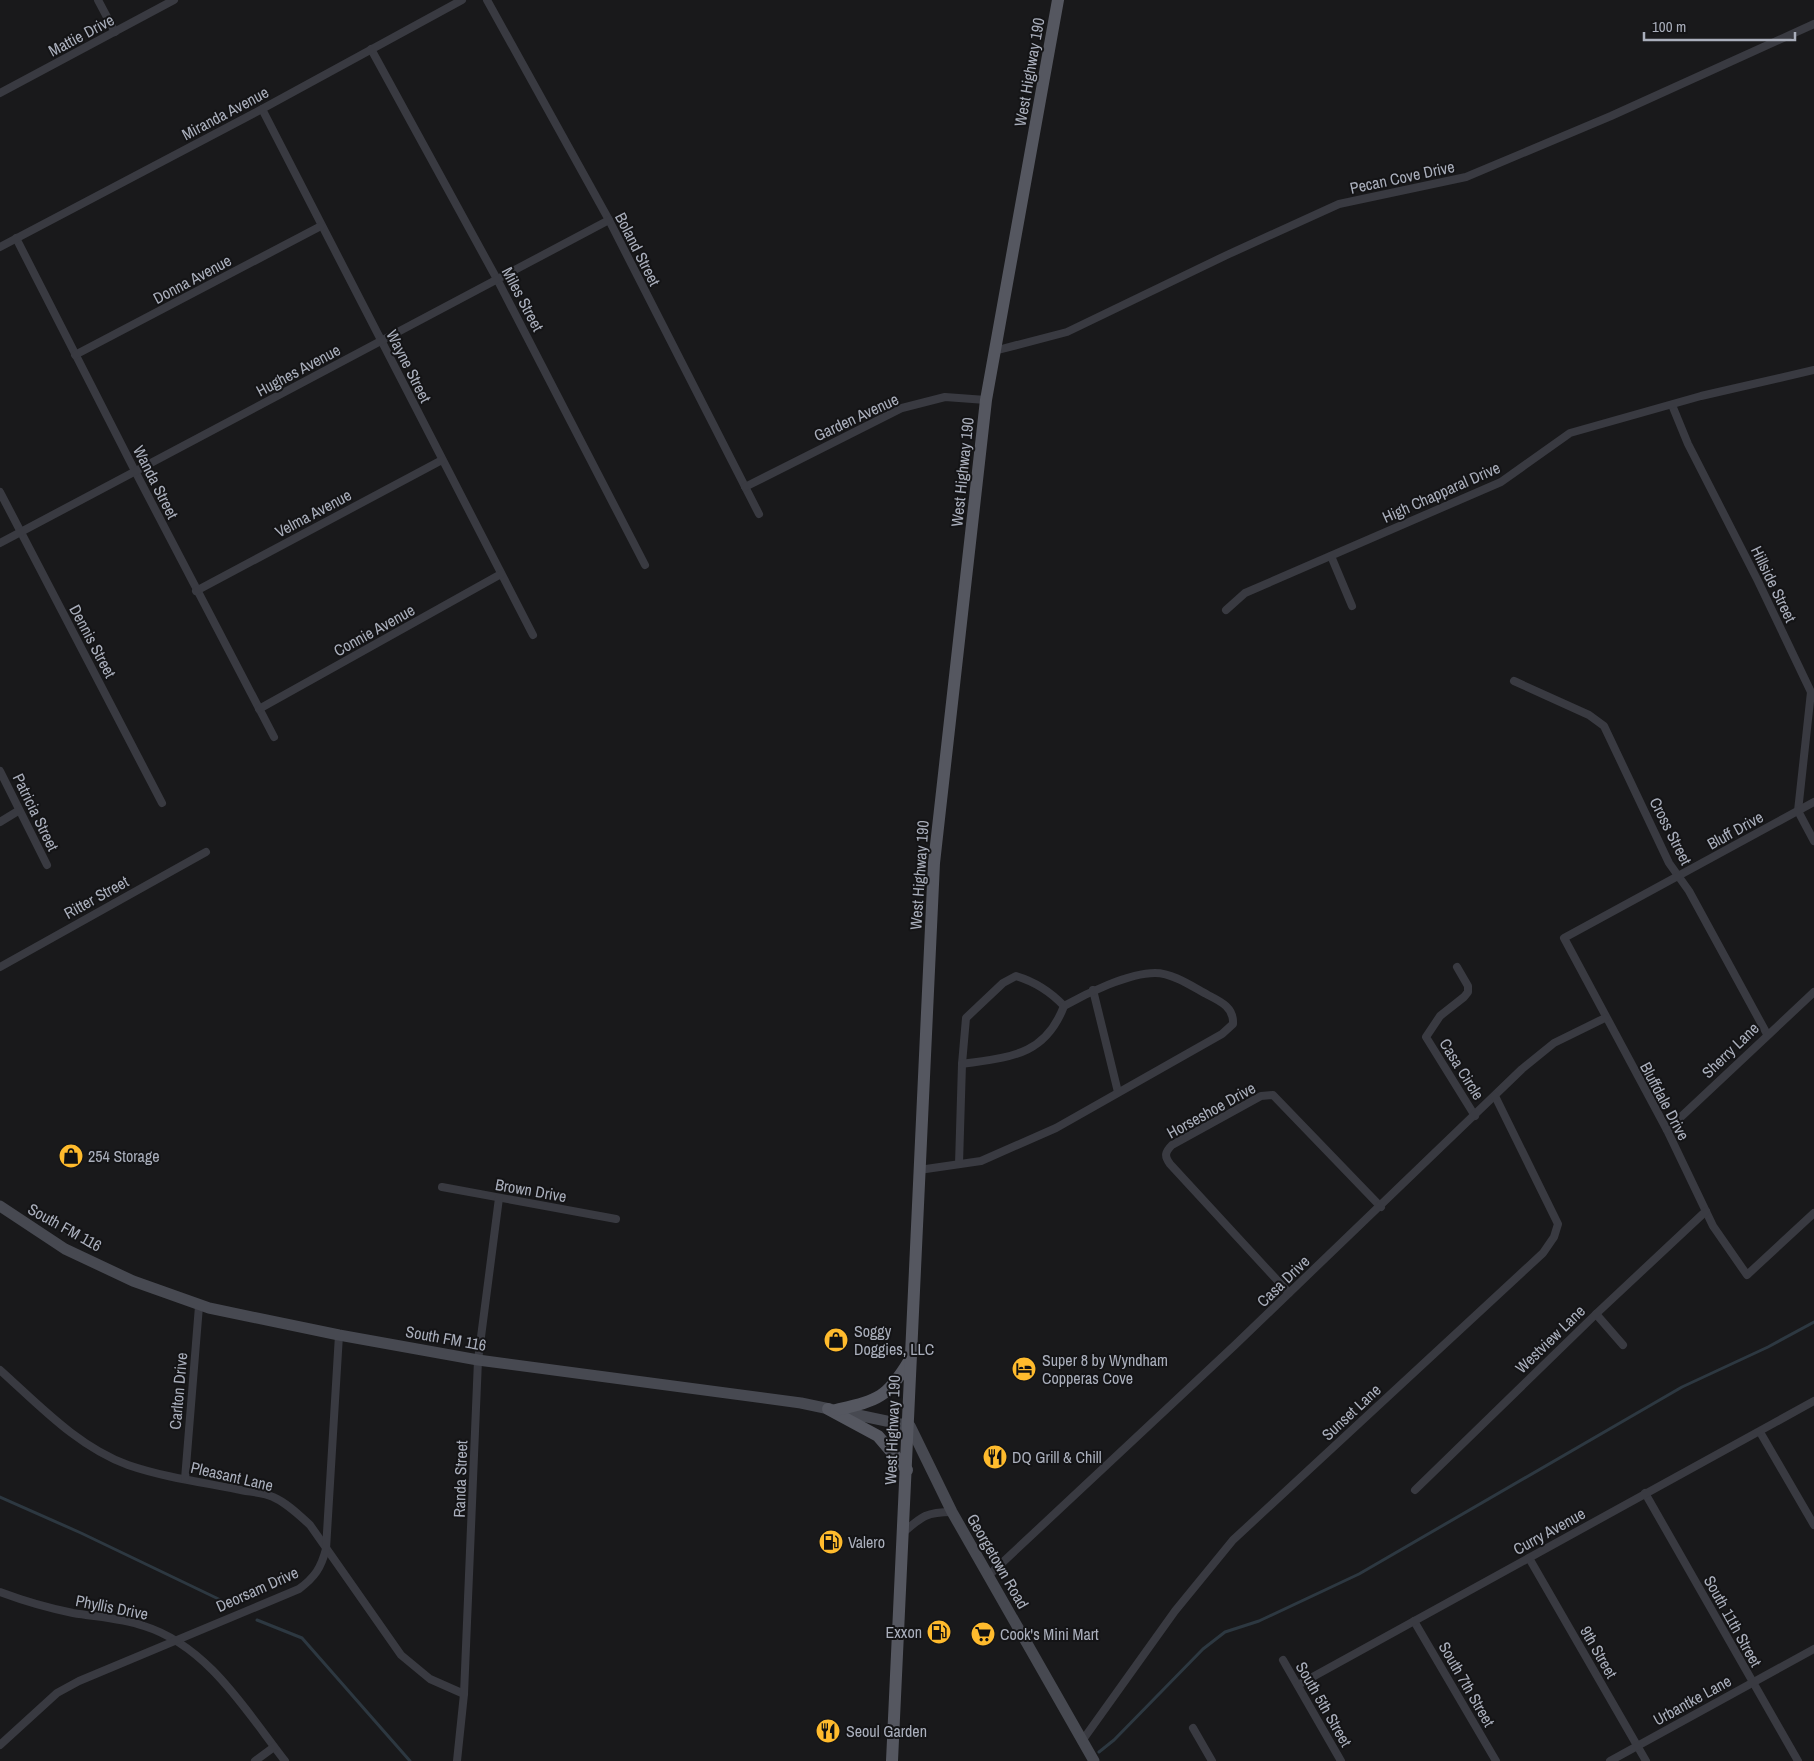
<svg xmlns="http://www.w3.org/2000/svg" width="1814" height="1761" font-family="'Archivo Narrow',sans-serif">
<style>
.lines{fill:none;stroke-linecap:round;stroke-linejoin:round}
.stream{stroke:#2d3841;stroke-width:3}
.street{stroke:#393a41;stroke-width:8}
.secondary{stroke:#474951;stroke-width:11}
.primary{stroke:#555760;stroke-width:12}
.labels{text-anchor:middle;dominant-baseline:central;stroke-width:4;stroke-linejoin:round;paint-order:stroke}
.street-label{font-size:16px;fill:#aaafbc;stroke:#141416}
.poi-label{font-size:16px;fill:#aaafbc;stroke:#141416;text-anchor:start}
</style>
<rect width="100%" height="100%" fill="#19191b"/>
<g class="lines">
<g class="stream">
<path d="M0 1497 81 1533 231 1605"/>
<path d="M257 1620 302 1638 410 1761"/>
<path d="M1099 1752 1114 1740 1203 1649 1225 1632 1259 1621 1359 1574 1682 1387 1768 1347 1814 1322"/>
</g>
<g class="street">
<path d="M98 0 115 32"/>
<path d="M487 0 609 220 759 514"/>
<path d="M371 49 498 281 645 565"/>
<path d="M0 93 174 0"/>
<path d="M262 109 533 635"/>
<path d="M16 238 135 471 274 737"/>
<path d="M0 247 262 109 462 0"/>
<path d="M994 351 1067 332 1229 254 1339 204 1466 177 1611 116 1814 24"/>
<path d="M75 355 321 226"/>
<path d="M1672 405 1688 444 1758 581 1811 692 1798 811 1814 841"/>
<path d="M745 487 902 408 945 397 986 400"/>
<path d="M0 492 162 803"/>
<path d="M0 543 609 220"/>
<path d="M1331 556 1352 606"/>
<path d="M196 591 442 460"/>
<path d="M1226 610 1245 593 1501 482 1570 433 1701 396 1814 370"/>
<path d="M1514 681 1589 715 1604 726 1669 863 1689 891 1767 1034"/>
<path d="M259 709 501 574"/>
<path d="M0 771 47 865"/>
<path d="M1814 802 1564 938 1667 1130 1713 1226 1747 1275 1814 1213"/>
<path d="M0 822 18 811"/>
<path d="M0 967 206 852"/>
<path d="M1457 967 1468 986V992L1464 997 1440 1016 1426 1037 1475 1116"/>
<path d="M1093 990 1118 1092"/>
<path d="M1667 1130 1814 992"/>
<path d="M959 1164 962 1064 966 1018 1003 983 1016 976C1036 982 1050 991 1064 1006"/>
<path d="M919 1170 981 1161 1056 1128 1222 1034 1233 1024C1234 1008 1222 1002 1208 995 1193 987 1173 973 1155 973 1129 973 1087 993 1064 1006 1045 1056 1010 1057 962 1064"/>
<path d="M442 1187 616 1219"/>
<path d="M1289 1293 1170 1164C1164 1156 1165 1152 1172 1145L1261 1096 1273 1095 1381 1207"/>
<path d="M1596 1314 1623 1345"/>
<path d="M0 1370C39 1405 78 1447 128 1465 163 1477 200 1482 236 1489 248 1492 263 1492 273 1497 287 1503 299 1515 310 1525L401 1655 430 1679 464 1694"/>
<path d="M1760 1432 1814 1525"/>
<path d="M185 1479 199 1306"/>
<path d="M1415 1490 1596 1314 1706 1211"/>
<path d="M1645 1493 1798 1761"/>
<path d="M904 1532C922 1516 927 1512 952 1512"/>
<path d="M1529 1558 1646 1761"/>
<path d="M988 1576 1235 1345 1522 1069 1554 1043 1605 1018"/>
<path d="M0 1592C24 1601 48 1608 73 1613 97 1617 121 1618 144 1626 208 1646 246 1711 285 1761"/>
<path d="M1414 1621 1496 1761"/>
<path d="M1283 1660 1341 1761"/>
<path d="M1298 1685 1814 1401"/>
<path d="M1193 1728 1212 1761"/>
<path d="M1082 1741 1175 1611 1233 1540 1543 1253 1554 1237 1558 1224 1495 1096"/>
<path d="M0 1745 57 1693 79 1681 299 1589C315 1577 321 1568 326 1549L339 1335"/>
<path d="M255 1761 274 1747"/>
<path d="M457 1761 464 1694 478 1360 499 1198"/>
<path d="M1610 1761 1814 1649"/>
</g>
<path class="secondary" d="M0 1206 65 1249 133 1281 209 1308 339 1335 478 1360 801 1403 910 1426 952 1512 1094 1761"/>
<g class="primary">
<path d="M828 1409 878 1436 907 1470"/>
<path d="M836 1410C878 1400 886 1399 909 1361"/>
<path d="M892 1761 934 863 986 400 1058 0"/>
</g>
</g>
<defs>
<symbol id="shop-disc" viewBox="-11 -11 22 22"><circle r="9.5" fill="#ffbb2d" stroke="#141416"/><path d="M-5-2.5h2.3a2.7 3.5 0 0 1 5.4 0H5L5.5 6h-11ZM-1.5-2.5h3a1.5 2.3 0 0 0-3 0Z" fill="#111"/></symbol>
<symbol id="hotel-disc" viewBox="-11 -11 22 22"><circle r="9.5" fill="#ffbb2d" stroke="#141416"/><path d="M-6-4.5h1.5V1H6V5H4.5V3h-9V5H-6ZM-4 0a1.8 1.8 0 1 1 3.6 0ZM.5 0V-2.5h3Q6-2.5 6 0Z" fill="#111"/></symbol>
<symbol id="restaurant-disc" viewBox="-11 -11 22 22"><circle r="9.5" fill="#ffbb2d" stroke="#141416"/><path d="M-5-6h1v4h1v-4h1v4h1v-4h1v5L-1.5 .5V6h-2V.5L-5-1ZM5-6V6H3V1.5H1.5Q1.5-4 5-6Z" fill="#111"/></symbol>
<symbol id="fuel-disc" viewBox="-11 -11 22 22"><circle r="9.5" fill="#ffbb2d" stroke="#141416"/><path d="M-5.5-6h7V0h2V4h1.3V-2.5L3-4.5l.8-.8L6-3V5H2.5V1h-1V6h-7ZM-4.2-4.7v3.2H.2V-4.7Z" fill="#111"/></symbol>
<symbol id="supermarket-disc" viewBox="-11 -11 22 22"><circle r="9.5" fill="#ffbb2d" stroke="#141416"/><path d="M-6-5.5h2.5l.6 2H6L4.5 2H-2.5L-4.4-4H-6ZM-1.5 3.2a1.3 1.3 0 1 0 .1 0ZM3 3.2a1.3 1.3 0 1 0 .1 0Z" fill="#111"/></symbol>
</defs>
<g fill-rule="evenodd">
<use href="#shop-disc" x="57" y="1142" width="28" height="28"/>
<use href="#shop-disc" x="822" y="1326" width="28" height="28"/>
<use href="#hotel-disc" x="1010" y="1355" width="28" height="28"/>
<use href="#restaurant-disc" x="981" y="1443" width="28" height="28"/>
<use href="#fuel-disc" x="817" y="1528" width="28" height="28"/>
<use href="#fuel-disc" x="925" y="1618" width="28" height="28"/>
<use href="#supermarket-disc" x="969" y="1620" width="28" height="28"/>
<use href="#restaurant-disc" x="814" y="1717" width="28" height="28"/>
</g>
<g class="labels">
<g class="street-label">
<text transform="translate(81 35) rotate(-28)">Mattie Drive</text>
<text transform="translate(1029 72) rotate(-80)">West Highway 190</text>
<text transform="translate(225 113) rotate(-28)">Miranda Avenue</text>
<text transform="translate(1402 177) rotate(-12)">Pecan Cove Drive</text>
<text transform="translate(638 249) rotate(63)">Boland Street</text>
<text transform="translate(192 279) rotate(-28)">Donna Avenue</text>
<text transform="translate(523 299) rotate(62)">Miles Street</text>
<text transform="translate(409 366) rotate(63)">Wayne Street</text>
<text transform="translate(298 370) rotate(-28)">Hughes Avenue</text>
<text transform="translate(856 417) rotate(-25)">Garden Avenue</text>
<text transform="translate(962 472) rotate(-84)">West Highway 190</text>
<text transform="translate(156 482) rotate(63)">Wanda Street</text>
<text transform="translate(1441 492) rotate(-24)">High Chapparal Drive</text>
<text transform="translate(313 513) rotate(-28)">Velma Avenue</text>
<text transform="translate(1774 584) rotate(64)">Hillside Street</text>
<text transform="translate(374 630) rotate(-29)">Connie Avenue</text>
<text transform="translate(93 641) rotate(62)">Dennis Street</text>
<text transform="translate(36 812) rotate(64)">Patricia Street</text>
<text transform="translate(1735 830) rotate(-29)">Bluff Drive</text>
<text transform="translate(1671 831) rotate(63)">Cross Street</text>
<text transform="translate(919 875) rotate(-86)">West Highway 190</text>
<text transform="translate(96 897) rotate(-29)">Ritter Street</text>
<text transform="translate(1730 1050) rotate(-44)">Sherry Lane</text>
<text transform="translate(1462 1069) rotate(58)">Casa Circle</text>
<text transform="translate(1665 1101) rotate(62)">Bluffdale Drive</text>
<text transform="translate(1211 1110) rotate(-29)">Horseshoe Drive</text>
<text transform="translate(531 1190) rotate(10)">Brown Drive</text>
<text transform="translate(65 1227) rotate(29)">South FM 116</text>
<text transform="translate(1283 1281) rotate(-44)">Casa Drive</text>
<text transform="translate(446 1338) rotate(10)">South FM 116</text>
<text transform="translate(1550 1339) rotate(-44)">Westview Lane</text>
<text transform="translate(178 1391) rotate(-85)">Carlton Drive</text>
<text transform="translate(1351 1412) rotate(-43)">Sunset Lane</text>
<text transform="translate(892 1430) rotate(-88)">West Highway 190</text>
<text transform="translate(232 1476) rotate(13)">Pleasant Lane</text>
<text transform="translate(460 1479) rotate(-88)">Randa Street</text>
<text transform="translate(1549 1531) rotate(-29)">Curry Avenue</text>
<text transform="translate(998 1561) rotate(60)">Georgetown Road</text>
<text transform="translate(257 1589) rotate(-24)">Deorsam Drive</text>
<text transform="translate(112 1607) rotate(11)">Phyllis Drive</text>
<text transform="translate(1733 1621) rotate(61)">South 11th Street</text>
<text transform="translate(1599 1652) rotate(60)">9th Street</text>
<text transform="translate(1467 1684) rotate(60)">South 7th Street</text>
<text transform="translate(1692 1700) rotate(-29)">Urbantke Lane</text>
<text transform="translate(1324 1704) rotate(60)">South 5th Street</text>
</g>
<g class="poi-label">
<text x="88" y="1156">254 Storage</text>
<text x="854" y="1331">Soggy<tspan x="854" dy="18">Doggies, LLC</tspan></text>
<text x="1042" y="1360">Super 8 by Wyndham<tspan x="1042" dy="18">Copperas Cove</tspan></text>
<text x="1012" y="1457">DQ Grill &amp; Chill</text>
<text x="848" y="1542">Valero</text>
<text x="922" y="1632" text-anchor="end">Exxon</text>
<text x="1000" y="1634">Cook's Mini Mart</text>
<text x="846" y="1731">Seoul Garden</text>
</g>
</g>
<path d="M1644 32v8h151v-8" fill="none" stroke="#aaafbc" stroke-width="2.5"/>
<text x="1652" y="32" font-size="15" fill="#aaafbc" stroke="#141416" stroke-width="4" paint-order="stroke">100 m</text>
</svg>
